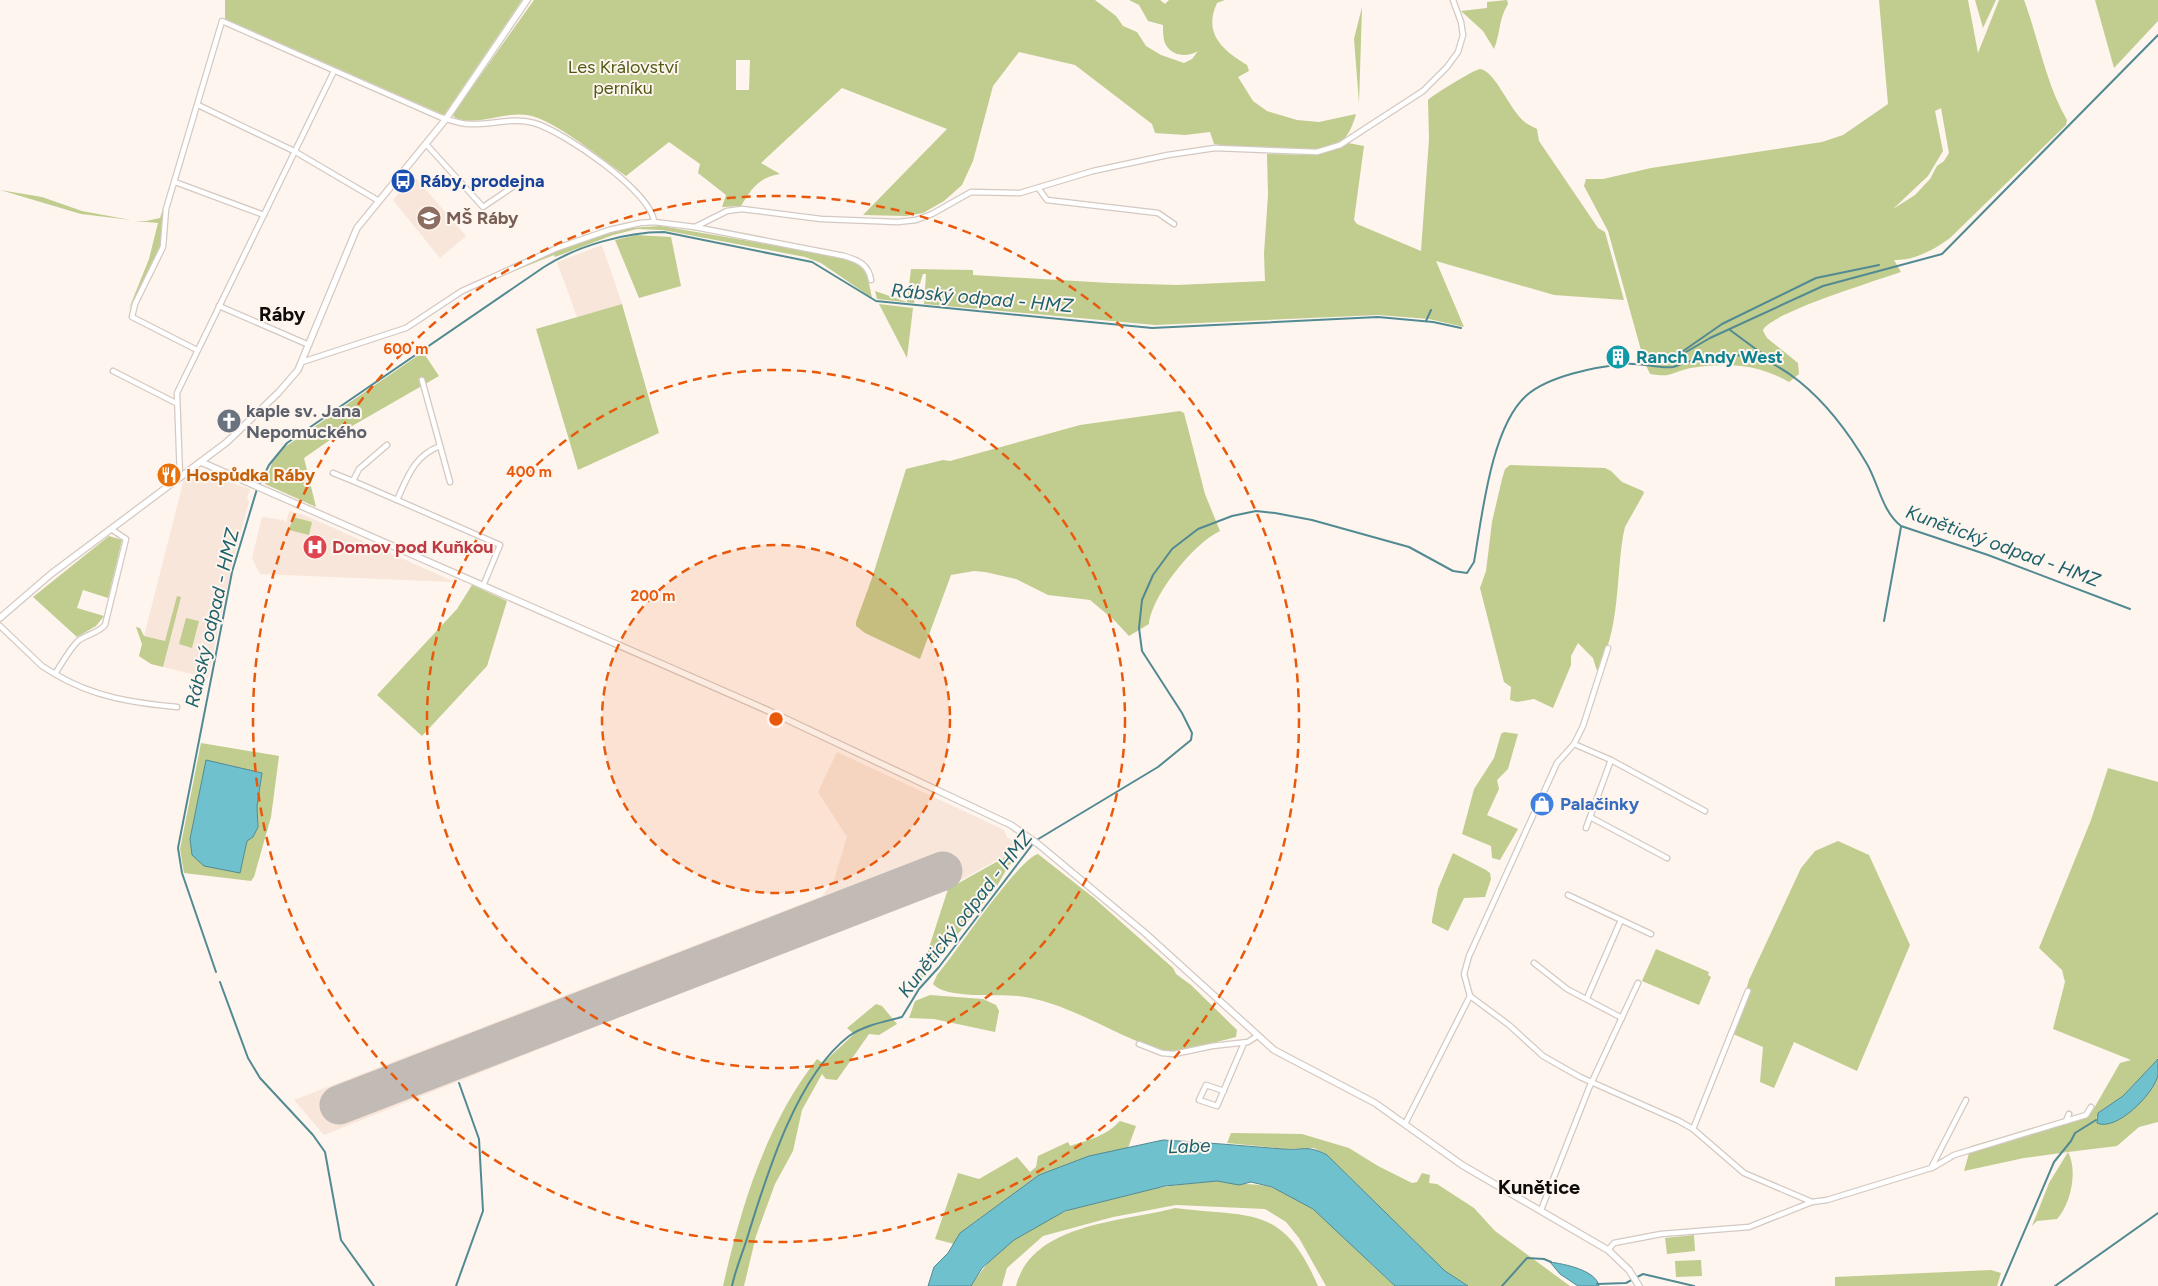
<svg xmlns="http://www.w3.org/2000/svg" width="2158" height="1286" font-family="Figtree,sans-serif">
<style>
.built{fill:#f8e6da}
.green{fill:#c1cc8f;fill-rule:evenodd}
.water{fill:#6ec1cd;stroke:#528a92}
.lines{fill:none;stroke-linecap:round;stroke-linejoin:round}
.stream{stroke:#528a92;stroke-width:2}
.runway{stroke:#c2bab4;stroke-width:39}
.minor-casing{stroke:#d4c9c2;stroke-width:7}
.tertiary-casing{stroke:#d4c9c2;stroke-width:8}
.minor{stroke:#fff;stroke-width:4.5}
.tertiary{stroke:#fff;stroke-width:5.5}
.ring{fill:none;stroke:#e8590c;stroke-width:2.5;stroke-dasharray:9 6}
.labels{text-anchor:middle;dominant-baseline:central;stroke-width:4;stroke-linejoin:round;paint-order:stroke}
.park-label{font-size:18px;fill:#515a15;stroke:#fef5ef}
.transit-label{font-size:18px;font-weight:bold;fill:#164399;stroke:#fef5ef;text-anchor:start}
.education-label{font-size:18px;font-weight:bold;fill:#785e54;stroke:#fef5ef;text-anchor:start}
.culture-label{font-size:18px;font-weight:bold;fill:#0d838f;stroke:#fef5ef;text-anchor:start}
.worship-label{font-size:18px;font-weight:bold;fill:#5b616d;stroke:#fef5ef;text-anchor:start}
.food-label{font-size:18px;font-weight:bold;fill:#c56008;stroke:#fef5ef;text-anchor:start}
.health-label{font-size:18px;font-weight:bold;fill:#be3a42;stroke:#fef5ef;text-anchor:start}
.shop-label{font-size:18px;font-weight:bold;fill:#366cbe;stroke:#fef5ef;text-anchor:start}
.water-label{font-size:19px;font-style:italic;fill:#1d616a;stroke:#fef5ef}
.quarter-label{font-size:20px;font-weight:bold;fill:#0f0b09;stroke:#fef5ef}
.centre{fill:#e8590c;stroke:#fef5ef;stroke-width:2.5}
.ring-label{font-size:15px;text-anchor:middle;font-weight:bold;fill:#e8590c;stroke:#fef5ef;stroke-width:4;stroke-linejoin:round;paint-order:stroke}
</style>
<rect width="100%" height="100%" fill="#fef5ef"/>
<g class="built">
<path d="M413 175 466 236 440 258 393 200Z"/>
<path d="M602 245 622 304 577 317 557 262Z"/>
<path d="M195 471 250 489 247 498 249 501 231 569 208 678 151 664 139 656 184 479Z"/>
<path d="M289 511 302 514 453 581 452 582 260 574 252 558 262 517 284 520 286 523Z"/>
<path d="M837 752 996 826 1004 830 1007 837 1019 845 1017 849 952 885 324 1135 294 1100 822 896 834 880 847 837 818 792Z"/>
</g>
<g class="green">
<path d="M225 0H522L444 115 225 19Z"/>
<path d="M534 0H1095L1116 16 1123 26 1137 32 1146 46 1161 55 1184 63 1192 59 1198 51C1188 57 1173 57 1166 45 1163 40 1163 32 1163 25L1148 21 1139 5 1129 0H1160L1165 4 1169 0H1225L1217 3C1203 33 1222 50 1247 65L1249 71 1238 77 1253 101 1267 111 1297 120 1319 122 1356 114C1353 125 1348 138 1338 144 1318 155 1238 148 1214 144L1210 132 1185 135 1155 133 1152 124 1075 65 1019 52 993 86 973 161 962 185 944 201 923 213 906 216 863 215 947 129 842 88 761 163 780 174C759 177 751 189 741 206L722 207 726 195 698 173 700 164 669 142 626 176C601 159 556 120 527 115 504 111 475 128 454 117L453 114ZM736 60H750L749 90H736Z"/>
<path d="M1507 0 1508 4C1498 21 1501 32 1494 49L1483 31 1461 11 1487 8V2Z"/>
<path d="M1879 0H1968L1978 53 1999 0H2024C2039 40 2045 82 2067 120L2066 125 1950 238C1935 249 1914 261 1894 260L1901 272C1881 279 1764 315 1763 331L1767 338 1798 363 1799 374 1789 382C1758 364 1726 362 1691 368 1671 372 1673 378 1650 374L1644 361 1608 231 1584 186 1586 179H1603L1651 168 1822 142 1843 135 1888 104ZM1941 108 1949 153 1944 161 1937 166 1930 179 1915 195 1893 209 1928 176 1943 151 1935 111Z"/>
<path d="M1975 0H1996L1983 28Z"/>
<path d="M2095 0H2158V21L2114 68Z"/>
<path d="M1362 7 1359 103 1354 39Z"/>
<path d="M1480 69C1496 71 1510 112 1526 123 1529 125 1533 127 1537 129L1539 141 1598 228 1605 232 1624 300 1554 295 1436 261 1464 327 1429 319 1378 315 1155 325 924 304 926 274H923L914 303H913L877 299 875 291 907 302 911 269 973 270V275L1110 283 1177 285 1265 281 1264 253 1268 195 1267 154 1317 155 1348 143 1364 146 1354 220 1357 224 1421 251 1429 139 1428 100C1433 95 1473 70 1480 69Z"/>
<path d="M0 190 42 197 82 211 131 220 81 214Z"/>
<path d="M164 206 163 240 128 311 149 259 158 223 135 221H146L160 218Z"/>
<path d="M661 226 843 257C868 267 867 274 872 298L821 263 805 257 663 230 637 229 613 235 555 257 554 255 494 279 581 241 629 228Z"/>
<path d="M636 235 671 237 681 286 639 298 615 240Z"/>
<path d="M622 304 659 433 578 470 536 329Z"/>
<path d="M879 304 913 308 907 358Z"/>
<path d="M423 352 439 376 340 433 304 458 316 507 265 484 272 463 285 447Z"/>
<path d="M1180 411 1184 413 1205 494 1220 531C1194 543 1152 595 1149 624L1129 636 1114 620 1090 600 1048 595 1016 579 985 572 974 571 951 575 920 659 865 633 856 626V622L872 578 906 469 943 460 950 461 1080 425Z"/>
<path d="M1510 465 1605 468 1611 471 1622 482 1643 491 1644 493 1625 527 1623 536C1616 579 1620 631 1597 671L1593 658 1578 643 1571 656V665L1553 708 1534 699 1517 702 1510 700 1511 687 1504 682 1480 588 1486 571 1492 522 1502 479 1505 469Z"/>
<path d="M293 517 312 522 309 535 289 530Z"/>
<path d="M109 536 122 540 108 598 83 590 77 608 104 616 96 626 77 637 33 597Z"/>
<path d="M472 585 507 601 487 666 422 736 377 695 457 609Z"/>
<path d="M177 596 181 597 163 667 151 664 139 656 142 644 136 627 140 628 144 636 165 641Z"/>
<path d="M186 618 199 621 192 648 179 644Z"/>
<path d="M1504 732 1518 734 1508 769 1497 780 1499 789 1487 815 1518 829 1500 860 1492 858 1491 846 1462 834 1474 789 1494 758 1501 734Z"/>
<path d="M201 743 279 756 271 817 254 877 251 881 184 873 180 849ZM206 761 262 773 257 806 258 827 247 841 240 873 192 855 190 839Z"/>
<path d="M2108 768 2158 782V1059L2123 1096 2101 1111 2096 1118 2133 1109 2158 1076V1122L2139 1127 2117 1146 2068 1152C2078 1170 2071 1204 2057 1219L2037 1221 2032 1226 2049 1183 2068 1152 2024 1158 1964 1171 1971 1146 2077 1116 2093 1110 2120 1063 2131 1060 2053 1029 2065 982 2062 970 2039 948 2091 820Z"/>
<path d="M1838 841 1869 855 1910 945 1857 1071 1794 1042 1774 1088 1760 1082 1763 1047 1733 1034 1749 980 1801 868 1815 851Z"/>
<path d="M1014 852 1017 856 1016 861 1009 865 997 886 922 978 920 976 922 969 948 889Z"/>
<path d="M1453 853 1486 870 1490 873 1491 879 1485 897 1464 898 1448 931 1432 923V920L1438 889Z"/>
<path d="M1038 854 1094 898 1173 968 1176 974 1191 985 1237 1030 1236 1037 1181 1051H1165C1115 1037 1070 1002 1018 996 999 994 945 999 933 984L937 975C955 954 1018 859 1038 854Z"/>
<path d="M1656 949 1709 972 1708 975 1711 977 1699 1005 1642 981Z"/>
<path d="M930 995 983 999 996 1005 999 1011 995 1032 934 1019 909 1018 915 1001Z"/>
<path d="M876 1004 882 1006 897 1024 879 1035 869 1034 837 1080 826 1079 822 1074 802 1110 793 1151 775 1184 756 1236 744 1286H723C741 1207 766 1124 817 1059L823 1063 854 1034 847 1028Z"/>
<path d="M1120 1121 1136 1126 1128 1148 1089 1156 1039 1175 960 1233 954 1244 935 1239 958 1173 979 1179 1017 1157 1030 1172 1036 1167 1038 1156 1068 1142 1070 1146C1091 1139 1104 1137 1120 1121Z"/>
<path d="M1231 1133 1302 1134 1349 1148 1378 1166 1412 1183 1417 1182 1422 1173 1430 1175 1429 1183 1437 1184 1474 1208 1495 1231 1570 1286H1468L1445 1271 1327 1155 1314 1148 1286 1149 1227 1143Z"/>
<path d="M1217 1181C1235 1186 1252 1182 1270 1187 1319 1201 1357 1254 1395 1286H1326L1299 1238 1286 1222 1265 1209 1176 1205 1113 1217 1043 1236 1007 1268 1002 1286H971C1021 1205 1131 1189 1217 1181Z"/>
<path d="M1175 1208C1251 1218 1282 1203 1318 1286H1016C1032 1223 1122 1222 1175 1208Z"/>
<path d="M1694 1235 1695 1251 1667 1254 1665 1238Z"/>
<path d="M1701 1260 1702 1276 1676 1277 1675 1261Z"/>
<path d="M1991 1270 2001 1273 1997 1286H1835V1277Z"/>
</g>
<g class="water">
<path d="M206 760 262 773 257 806 258 827 253 837 247 841 240 873 204 866 192 855 190 839Z"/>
<path d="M2158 1059C2158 1064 2158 1070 2158 1075 2154 1094 2116 1132 2097 1123L2098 1113 2123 1096Z"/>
<path d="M1163 1140C1203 1142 1243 1146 1283 1149 1303 1151 1306 1144 1327 1155L1445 1271 1468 1286H1395L1313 1209 1272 1187 1251 1182 1239 1185 1217 1181 1165 1186 1065 1211 1014 1240 982 1268 971 1286H928L934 1267 948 1253 960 1233 1039 1175 1089 1156Z"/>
<path d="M1550 1262C1564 1264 1596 1270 1599 1286H1578L1560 1274Z"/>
</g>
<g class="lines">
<g class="stream">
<path d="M1426 321 1431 310"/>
<path d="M1730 330 1772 361"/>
<path d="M1676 356 1722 324 1816 278 1879 265"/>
<path d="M1654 364 1674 359 1710 338 1823 286 1942 254 2158 35"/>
<path d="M259 485 269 465 287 443 544 267C577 246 625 232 664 232L812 262 876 301 1152 328 1378 317 1433 322 1461 328"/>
<path d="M1884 621 1901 527"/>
<path d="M216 972 182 873 178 848 232 572 257 489"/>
<path d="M220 982 248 1058 260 1078 313 1135 325 1152 341 1240 374 1286"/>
<path d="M1597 1284 1626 1283 1643 1274 1694 1286"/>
<path d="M456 1286 483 1211 479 1139 459 1083"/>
<path d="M732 1286C736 1267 744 1250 749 1232 768 1171 797 1076 849 1036 865 1025 884 1022 902 1017L919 989 939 967 1035 841 1158 767 1191 740 1192 733 1182 713 1142 651 1139 628 1142 600 1153 575 1172 549 1198 529 1232 516 1256 511 1275 513 1312 520 1409 547 1453 571 1467 573 1474 562C1482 517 1491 426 1527 395 1549 376 1595 367 1624 364 1640 362 1658 369 1673 367 1678 366 1684 362 1691 361 1738 352 1761 350 1800 382 1827 404 1850 435 1867 464 1879 485 1882 511 1901 526L1988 555 2130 609"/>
<path d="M1502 1286 1527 1258 1544 1259 1551 1262"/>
<path d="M2001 1286 2054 1162 2071 1141 2075 1133 2096 1120"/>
<path d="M2055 1286 2158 1213"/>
</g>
<path class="runway" d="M339 1105 943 871"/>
<defs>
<g id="minor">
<path d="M198 105 294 151 379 201"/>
<path d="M426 144 483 207 514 186"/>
<path d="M175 182 264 215"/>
<path d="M1039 189 1047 200 1158 213 1174 224"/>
<path d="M695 227 727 211 742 209 821 219 898 222 916 220 932 214 971 192 1020 193 1093 171 1168 155 1215 148 1317 152 1340 145 1423 91 1447 67 1458 52 1463 35 1461 22 1453 0"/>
<path d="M219 306 309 345"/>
<path d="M197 350 132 317 135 304 163 247 166 209 222 21 440 117C450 120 460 124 470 124 492 125 512 117 534 123 563 131 652 192 654 222"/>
<path d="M302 362 406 328 462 291 557 248 609 230 640 223 654 222 695 227 844 256C858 260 869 265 871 280"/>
<path d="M113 371 176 403"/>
<path d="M422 380 450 482"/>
<path d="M387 445 359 469 353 481 397 500"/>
<path d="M440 446C414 456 408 476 397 500L500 545 483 586"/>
<path d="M333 473 353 481"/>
<path d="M180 478 177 393 334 71"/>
<path d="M0 626 42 666 55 674C62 663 69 650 78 641 87 634 97 634 105 625L126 539 111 529"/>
<path d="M55 674C93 697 134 703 177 707"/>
<path d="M1574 744 1611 760 1586 828"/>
<path d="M1611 760 1705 811"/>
<path d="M1590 817 1667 858"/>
<path d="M1568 895 1651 934"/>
<path d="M1534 963 1567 989 1622 1018"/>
<path d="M1470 996 1509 1025 1543 1056 1580 1077 1679 1121 1693 1129 1744 1173 1812 1202 1749 1227 1661 1234 1614 1243 1608 1250"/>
<path d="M1587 998 1621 920"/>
<path d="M1139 1044 1162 1053 1174 1054 1212 1046 1248 1042 1257 1036"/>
<path d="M1224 1091 1206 1085 1199 1100 1217 1106 1244 1043"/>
<path d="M2066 1121 2069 1114"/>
<path d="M1405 1124 1470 996 1464 974 1469 956 1557 763 1574 744 1583 726 1608 648"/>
<path d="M1693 1129 1748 991"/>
<path d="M1932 1168 1954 1155 2086 1115 2091 1107"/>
<path d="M1812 1202 1827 1200 1931 1168 1966 1100"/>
<path d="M1541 1210 1589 1088 1638 983"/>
</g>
<g id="tertiary">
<path d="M201 462 769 711 1011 825 1038 844 1145 933 1274 1050 1375 1103 1462 1165 1608 1250 1629 1270 1639 1286"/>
<path d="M0 618 51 574 227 442 278 393 298 370 357 228 446 119 527 0"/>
</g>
</defs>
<use href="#minor" class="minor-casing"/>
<use href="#tertiary" class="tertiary-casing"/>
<use href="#minor" class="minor"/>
<use href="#tertiary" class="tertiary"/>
</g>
<circle cx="776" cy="719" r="174" fill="#e8590c" fill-opacity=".12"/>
<g class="ring">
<circle cx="776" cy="719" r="174"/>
<circle cx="776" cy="719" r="349"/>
<circle cx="776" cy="719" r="523"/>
</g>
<defs>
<symbol id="bus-disc" viewBox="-11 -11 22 22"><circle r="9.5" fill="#1a4fb4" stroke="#fef5ef"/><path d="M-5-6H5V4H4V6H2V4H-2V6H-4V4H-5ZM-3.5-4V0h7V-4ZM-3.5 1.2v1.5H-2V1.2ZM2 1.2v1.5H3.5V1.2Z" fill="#fff"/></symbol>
<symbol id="school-disc" viewBox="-11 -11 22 22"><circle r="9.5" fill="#8d6e63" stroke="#fef5ef"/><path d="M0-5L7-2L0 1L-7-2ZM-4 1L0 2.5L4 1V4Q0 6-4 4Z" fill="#fff"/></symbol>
<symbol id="building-disc" viewBox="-11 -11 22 22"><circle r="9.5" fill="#0f9aa8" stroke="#fef5ef"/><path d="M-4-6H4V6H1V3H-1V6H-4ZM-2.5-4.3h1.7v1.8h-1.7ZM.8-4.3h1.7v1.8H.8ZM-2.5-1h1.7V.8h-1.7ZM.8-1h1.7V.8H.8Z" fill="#fff"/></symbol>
<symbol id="church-disc" viewBox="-11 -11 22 22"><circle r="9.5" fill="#6b7280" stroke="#fef5ef"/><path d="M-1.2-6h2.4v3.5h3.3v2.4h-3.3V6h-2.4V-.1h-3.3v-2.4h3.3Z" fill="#fff"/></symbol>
<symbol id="restaurant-disc" viewBox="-11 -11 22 22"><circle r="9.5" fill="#e8710a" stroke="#fef5ef"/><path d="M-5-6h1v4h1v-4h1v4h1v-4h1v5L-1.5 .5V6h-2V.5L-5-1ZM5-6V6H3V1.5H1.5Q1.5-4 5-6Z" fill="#fff"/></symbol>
<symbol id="hospital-disc" viewBox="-11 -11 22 22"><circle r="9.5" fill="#e0444e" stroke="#fef5ef"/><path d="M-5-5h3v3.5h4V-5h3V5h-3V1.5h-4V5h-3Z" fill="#fff"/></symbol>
<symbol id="shop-disc" viewBox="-11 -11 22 22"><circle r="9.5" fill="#3f7fe0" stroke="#fef5ef"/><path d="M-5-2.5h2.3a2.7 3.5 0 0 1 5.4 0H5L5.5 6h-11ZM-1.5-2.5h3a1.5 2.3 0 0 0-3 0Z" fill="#fff"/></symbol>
</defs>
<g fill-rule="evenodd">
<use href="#bus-disc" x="389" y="167" width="28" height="28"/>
<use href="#school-disc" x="415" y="204" width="28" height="28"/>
<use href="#building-disc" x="1604" y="343" width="28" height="28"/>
<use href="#church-disc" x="215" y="407" width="28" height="28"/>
<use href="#restaurant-disc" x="155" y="461" width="28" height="28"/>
<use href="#hospital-disc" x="301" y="533" width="28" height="28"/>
<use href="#shop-disc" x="1528" y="790" width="28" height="28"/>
</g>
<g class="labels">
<g class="park-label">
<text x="623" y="67">Les Království<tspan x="623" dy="21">perníku</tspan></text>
</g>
<g class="transit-label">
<text x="420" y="181">Ráby, prodejna</text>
</g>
<g class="education-label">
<text x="446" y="218">MŠ Ráby</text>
</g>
<g class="culture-label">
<text x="1636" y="357">Ranch Andy West</text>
</g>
<g class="worship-label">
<text x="246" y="411">kaple sv. Jana<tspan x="246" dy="21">Nepomuckého</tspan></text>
</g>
<g class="food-label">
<text x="186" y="475">Hospůdka Ráby</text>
</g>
<g class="health-label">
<text x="332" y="547">Domov pod Kuňkou</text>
</g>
<g class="shop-label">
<text x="1560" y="804">Palačinky</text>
</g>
<g class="water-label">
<text transform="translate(982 298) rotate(5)">Rábský odpad - HMZ</text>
<text transform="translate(2003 546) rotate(20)">Kunětický odpad - HMZ</text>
<text transform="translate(212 618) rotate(-77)">Rábský odpad - HMZ</text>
<text transform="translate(965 914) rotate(-52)">Kunětický odpad - HMZ</text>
<text transform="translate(1189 1146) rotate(-2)">Labe</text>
</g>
<g class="quarter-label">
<text x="282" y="314">Ráby</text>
<text x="1539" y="1187">Kunětice</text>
</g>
</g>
<circle cx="776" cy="719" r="8" class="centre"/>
<g class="ring-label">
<text x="406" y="354">600 m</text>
<text x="529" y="477">400 m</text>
<text x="653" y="601">200 m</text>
</g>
</svg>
